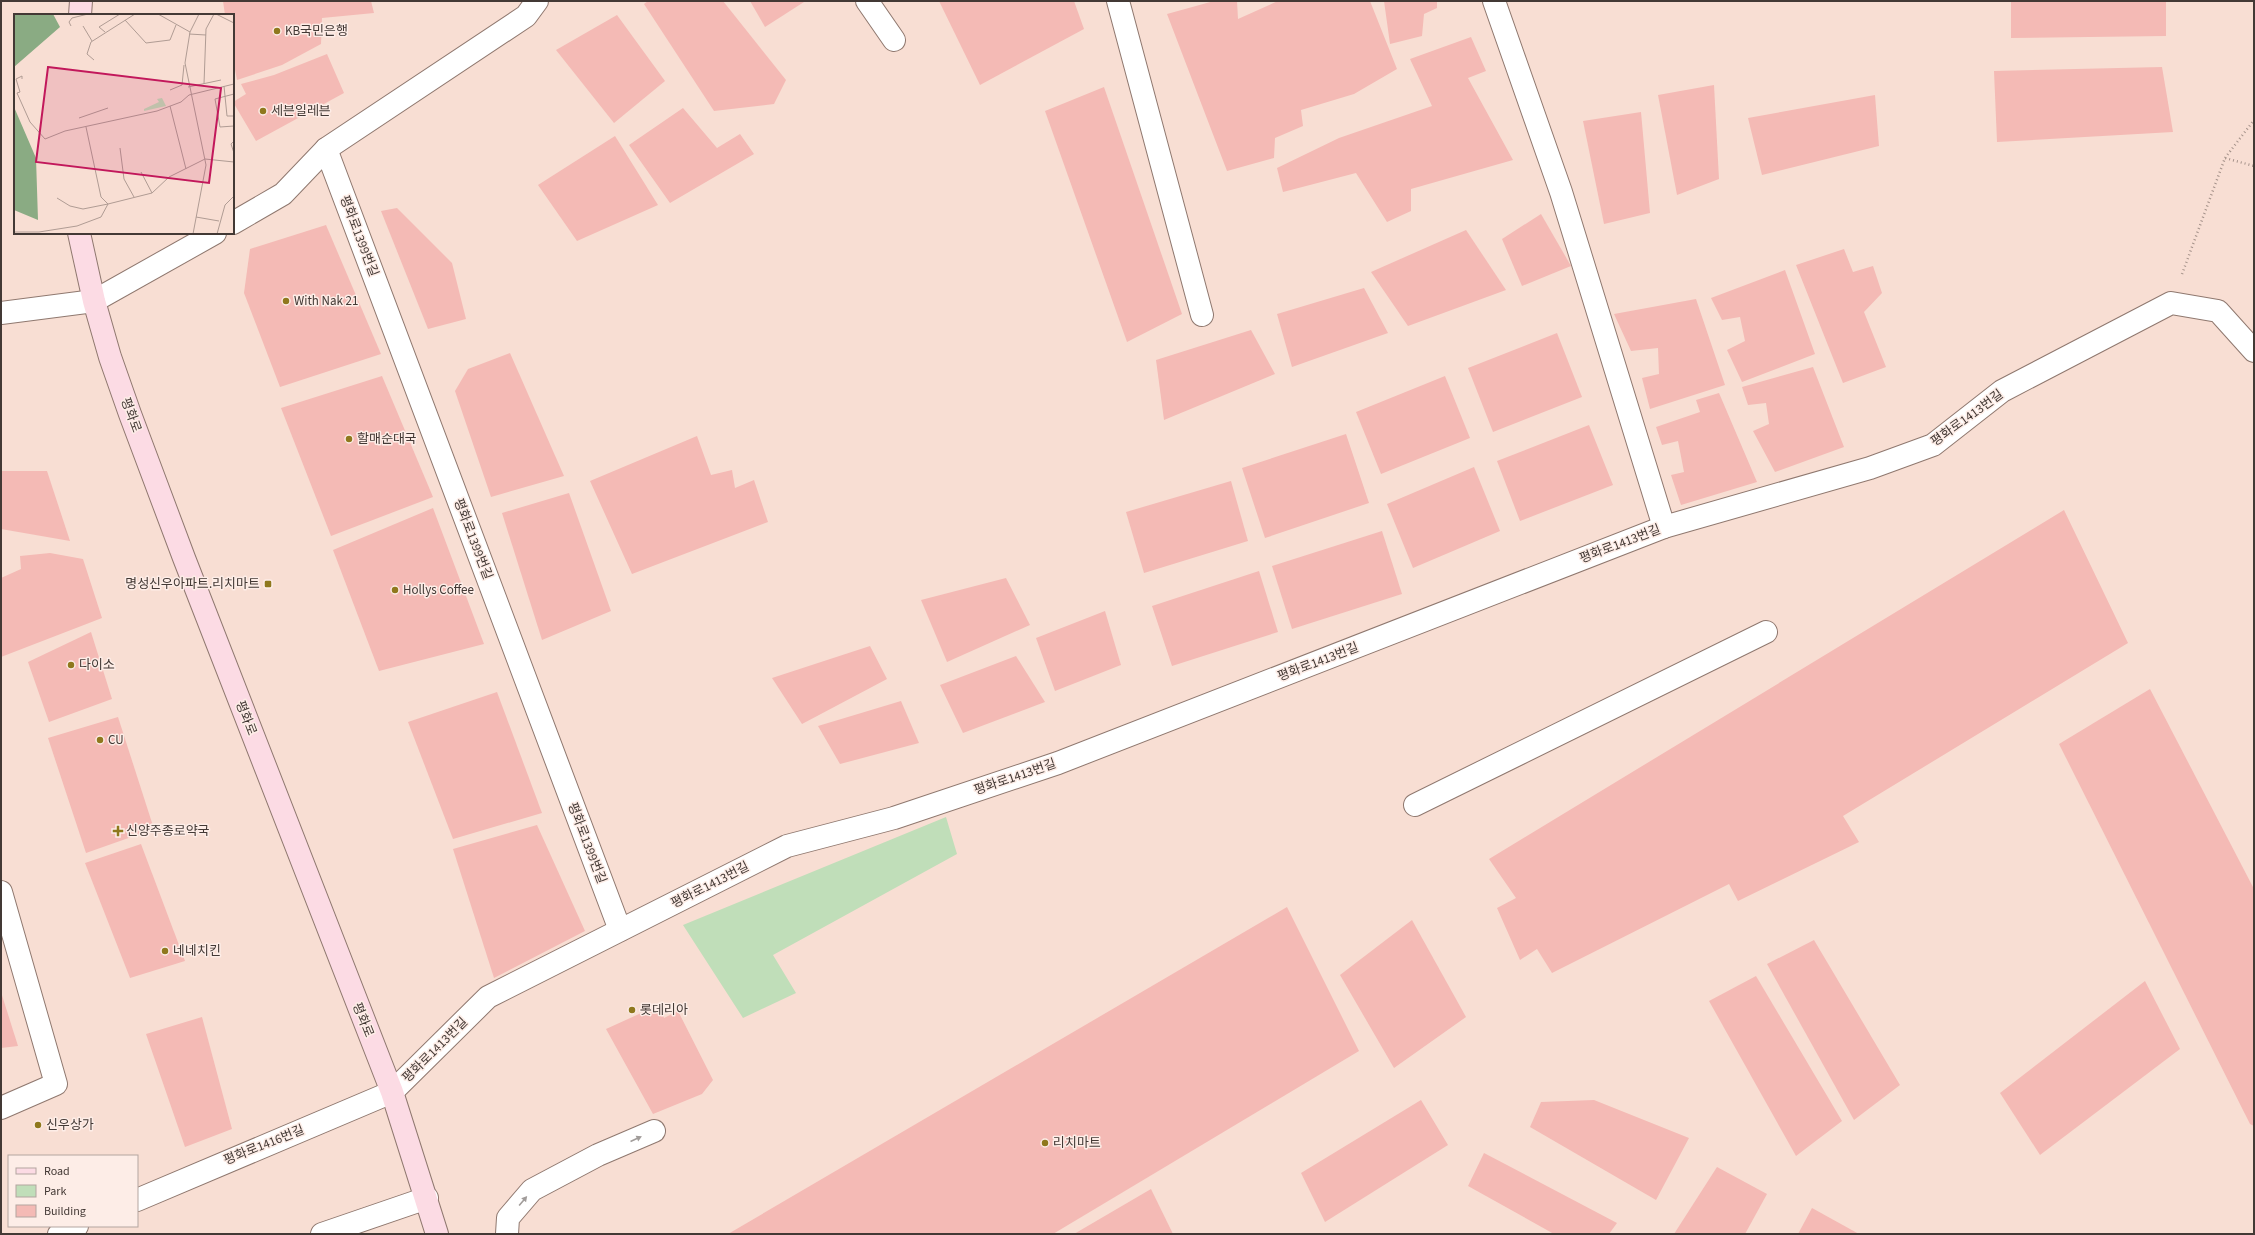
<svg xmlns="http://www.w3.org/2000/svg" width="2255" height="1235" font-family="'Source Sans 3','Noto Sans KR',sans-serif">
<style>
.green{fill:#c0deb9}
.building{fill:#f4bab5}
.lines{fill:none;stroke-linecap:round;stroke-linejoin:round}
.lane-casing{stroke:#8f786f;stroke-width:24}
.street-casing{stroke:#8f786f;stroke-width:24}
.secondary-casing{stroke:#8f786f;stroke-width:24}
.path{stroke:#a5928a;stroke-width:2.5;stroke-dasharray:1 3;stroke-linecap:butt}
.lane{stroke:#fff;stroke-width:22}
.street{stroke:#fff;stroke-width:22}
.secondary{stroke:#fcdbe4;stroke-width:22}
.oneway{fill:#a19c9a}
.poi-dot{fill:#8f781d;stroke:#fdede7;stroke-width:1.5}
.labels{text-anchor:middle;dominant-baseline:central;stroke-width:3;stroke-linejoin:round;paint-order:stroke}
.poi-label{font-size:13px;fill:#433935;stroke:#fdede7;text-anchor:start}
.street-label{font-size:13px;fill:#433935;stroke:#fdede7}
.inset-road{fill:none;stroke:#b09c94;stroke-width:1}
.view{fill:#c2185b;fill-opacity:0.15;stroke:#c2185b;stroke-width:2}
.inset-edge{fill:none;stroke:#433935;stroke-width:2}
</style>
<rect width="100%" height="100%" fill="#f8ded3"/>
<path class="green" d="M946 817 957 854 773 955 796 993 743 1018 683 925Z"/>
<g class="building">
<path d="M223 1H371L374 13 322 18 321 44 282 65 237 80 233 59V15H225Z"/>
<path d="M648 1H723L786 80 774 104 714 111 644 4Z"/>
<path d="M750 1H804V2L765 27Z"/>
<path d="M939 1H1074L1084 29 980 85Z"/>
<path d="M1214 1H1237L1238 19 1278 1H1370L1397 69 1354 94 1301 110 1303 126 1275 138 1274 158 1227 171 1167 14Z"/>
<path d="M1384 1H1437V8L1424 14 1422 36 1390 44Z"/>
<path d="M2011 1H2166V36L2011 38Z"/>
<path d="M617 15 665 81 614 123 556 50Z"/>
<path d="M1471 37 1486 71 1468 78 1513 160 1411 189V211L1387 222 1356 173 1283 192 1277 168 1339 138 1432 106 1410 59Z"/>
<path d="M327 54 344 93 256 141 233 102 246 94 241 84 274 75Z"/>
<path d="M2162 67 2173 132 1997 142 1994 71Z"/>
<path d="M1714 85 1719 179 1677 195 1658 95Z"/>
<path d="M1104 87 1182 314 1127 342 1045 111Z"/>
<path d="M1875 95 1879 146 1762 175 1748 118Z"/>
<path d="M683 108 717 148 740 134 754 154 670 203 629 145Z"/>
<path d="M1641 112 1650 213 1604 224 1583 121Z"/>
<path d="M615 136 658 205 577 241 538 185Z"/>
<path d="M397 208 452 263 466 319 428 329 381 211Z"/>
<path d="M1541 214 1571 266 1522 286 1502 239Z"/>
<path d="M326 225 381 354 280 387 244 293 250 249Z"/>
<path d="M1466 230 1506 290 1408 326 1371 272Z"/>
<path d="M1844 249 1853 272 1873 266 1882 293 1864 312 1886 367 1843 383 1796 265Z"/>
<path d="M1785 270 1815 354 1742 382 1727 350 1745 341 1740 317 1722 320 1711 298Z"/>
<path d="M1364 288 1388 333 1292 367 1277 314Z"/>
<path d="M1696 299 1725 385 1650 409 1642 378 1659 374 1658 348 1631 351 1614 314Z"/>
<path d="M1251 330 1275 374 1164 420 1156 360Z"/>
<path d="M1557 333 1582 397 1493 432 1468 368Z"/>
<path d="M510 353 564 476 491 497 455 391 468 369Z"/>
<path d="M1813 367 1844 447 1775 472 1753 431 1769 424 1766 403 1748 405 1742 387Z"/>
<path d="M382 376 433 497 331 536 281 408Z"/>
<path d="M1445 376 1470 438 1381 474 1356 412Z"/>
<path d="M1719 393 1757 482 1681 505 1671 475 1684 472 1678 441 1662 445 1656 427 1700 412 1696 400Z"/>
<path d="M1589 425 1613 485 1520 521 1497 461Z"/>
<path d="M1346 434 1369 503 1265 538 1242 468Z"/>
<path d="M697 436 711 475 732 470 735 488 754 480 768 522 632 574 590 481Z"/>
<path d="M1474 467 1500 531 1413 568 1387 504Z"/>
<path d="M1 471H47L70 541 1 529Z"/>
<path d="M1231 481 1248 541 1144 573 1126 512Z"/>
<path d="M569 493 611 611 542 640 502 513Z"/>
<path d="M433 508 484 644 379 671 333 550Z"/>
<path d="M2064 510 2128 643 1843 816 1859 842 1738 901 1729 884 1552 973 1537 949 1520 960 1497 908 1516 898 1489 859Z"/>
<path d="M1382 531 1402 594 1292 629 1272 566Z"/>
<path d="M50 553 83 559 102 618 1 657V578L21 569 20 556Z"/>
<path d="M1259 571 1278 632 1172 666 1152 606Z"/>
<path d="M1006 578 1030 625 947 662 921 600Z"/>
<path d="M1105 611 1121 665 1055 691 1036 638Z"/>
<path d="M91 632 112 699 49 722 28 662Z"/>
<path d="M870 646 887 679 802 724 772 678Z"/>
<path d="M1016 656 1045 702 963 733 940 685Z"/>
<path d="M2150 689 2254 889V1126L2250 1124 2059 744Z"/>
<path d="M497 692 542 813 453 839 408 722Z"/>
<path d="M901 701 919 743 840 764 818 726Z"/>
<path d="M118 717 154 829 86 853 48 738Z"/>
<path d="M537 825 585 931 494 978 453 849Z"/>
<path d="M141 844 185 961 130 978 85 863Z"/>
<path d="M1287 907 1359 1051 1053 1234H728Z"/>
<path d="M1412 920 1466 1017 1394 1068 1340 975Z"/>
<path d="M1814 940 1900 1085 1854 1120 1767 964Z"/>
<path d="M1756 976 1842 1121 1796 1156 1709 1001Z"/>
<path d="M2145 981 2180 1049 2040 1155 2000 1093Z"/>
<path d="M1 992 18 1046 1 1048Z"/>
<path d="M661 1004 664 1018 678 1011 713 1080 702 1094 653 1114 606 1029Z"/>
<path d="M202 1017 232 1129 185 1147 146 1034Z"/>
<path d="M1421 1100 1448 1145 1325 1222 1301 1173Z"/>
<path d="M1594 1100 1689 1138 1656 1200 1530 1127 1541 1102Z"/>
<path d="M1484 1153 1617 1223 1609 1234H1554L1468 1186Z"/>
<path d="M1717 1167 1767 1194 1745 1234H1674Z"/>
<path d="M1151 1189 1173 1234H1074Z"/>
<path d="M1812 1208 1859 1234H1798Z"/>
</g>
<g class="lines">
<defs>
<g id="lane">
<path d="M867 1 894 40"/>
<path d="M1118 1 1202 315"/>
<path d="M1415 805 1766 632"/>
<path d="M1 892 56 1084 1 1108"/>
<path d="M507 1234 508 1218 532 1190 598 1155 654 1131"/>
</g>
<g id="street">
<path d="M1494 1 1561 192 1664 527"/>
<path d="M326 149 620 930"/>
<path d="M233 223 283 194 326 149 526 16 537 1"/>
<path d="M1 313 94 301 215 233"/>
<path d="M137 1200 392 1092 488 997 787 846 894 818 1058 763 1664 527 1870 468 1933 445 2002 391 2171 303 2218 311 2254 351"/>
<path d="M59 1234 77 1226"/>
<path d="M322 1234 427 1198"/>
</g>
<g id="secondary">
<path d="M80 15 81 1"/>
<path d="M79 233 94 301 110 357 130 414 184 558 392 1092 437 1234"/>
</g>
</defs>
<use href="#lane" class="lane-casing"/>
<use href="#street" class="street-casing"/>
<use href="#secondary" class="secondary-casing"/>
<g class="path">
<path d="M2225 158 2254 120"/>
<path d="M2182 274 2225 158 2254 166"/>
</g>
<use href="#lane" class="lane"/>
<use href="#street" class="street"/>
<use href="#secondary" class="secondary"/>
</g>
<defs><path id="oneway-solid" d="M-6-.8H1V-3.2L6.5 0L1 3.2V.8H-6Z"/></defs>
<g class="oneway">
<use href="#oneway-solid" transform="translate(636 1139) rotate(-24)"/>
<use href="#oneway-solid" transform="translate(523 1201) rotate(-50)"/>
</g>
<g class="poi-dot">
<circle cx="277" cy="31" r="4"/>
<circle cx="263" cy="111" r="4"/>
<circle cx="286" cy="301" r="4"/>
<circle cx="349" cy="439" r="4"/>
<rect x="264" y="580" width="8" height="8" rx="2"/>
<circle cx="395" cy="590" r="4"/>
<circle cx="71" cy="665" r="4"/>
<circle cx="100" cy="740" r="4"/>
<path d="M116 825h4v4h4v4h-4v4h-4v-4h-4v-4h4z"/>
<circle cx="165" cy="951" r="4"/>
<circle cx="632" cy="1010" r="4"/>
<circle cx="38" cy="1125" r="4"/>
<circle cx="1045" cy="1143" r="4"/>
</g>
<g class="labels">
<g class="poi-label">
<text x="285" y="31">KB국민은행</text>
<text x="271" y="111">세븐일레븐</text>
<text x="294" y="301">With Nak 21</text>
<text x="357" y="439">할매순대국</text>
<text x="260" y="584" text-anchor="end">명성신우아파트.리치마트</text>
<text x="403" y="590">Hollys Coffee</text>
<text x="79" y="665">다이소</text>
<text x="108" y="740">CU</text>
<text x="126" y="831">신양주종로약국</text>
<text x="173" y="951">네네치킨</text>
<text x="640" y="1010">롯데리아</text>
<text x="46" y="1125">신우상가</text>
<text x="1053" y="1143">리치마트</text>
</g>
<g class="street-label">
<text transform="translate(359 236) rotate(69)">평화로1399번길</text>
<text transform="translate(131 415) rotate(70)">평화로</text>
<text transform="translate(1967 418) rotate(-36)">평화로1413번길</text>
<text transform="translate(473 539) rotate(69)">평화로1399번길</text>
<text transform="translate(1620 544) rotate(-21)">평화로1413번길</text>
<text transform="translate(1318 662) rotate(-21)">평화로1413번길</text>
<text transform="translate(246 718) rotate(69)">평화로</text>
<text transform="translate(1015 777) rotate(-19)">평화로1413번길</text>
<text transform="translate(587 843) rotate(69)">평화로1399번길</text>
<text transform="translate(710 885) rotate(-27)">평화로1413번길</text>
<text transform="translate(363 1020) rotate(68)">평화로</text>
<text transform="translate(435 1050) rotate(-45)">평화로1413번길</text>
<text transform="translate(264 1145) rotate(-22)">평화로1416번길</text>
</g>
</g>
<g transform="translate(14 14)">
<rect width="220" height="220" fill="#f8ded3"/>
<path d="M148 84 152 92 130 97V95L145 88 143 85Z" fill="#c0deb9"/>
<path d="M0 0H39L46 13 0 53ZM0 93 22 144 24 206 0 196Z" fill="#8aab83"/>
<path class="inset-road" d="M144 0 176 18M202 0 220 9M111 6 132 29 156 26 162 11M57 12 55 8 58 4 74 0M69 12 78 27M91 18 85 13 106 0M175 20 192 21M80 46 73 40 77 28 121 0M8 65V62L2 65 6 78 3 79 16 108 31 125 51 117 143 97 167 88 175 81 220 70M190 70 192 15 200 0M210 72 213 102H220M174 73 207 66M156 76 168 71 170 51M220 80 201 85 206 113 220 112M156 92 172 155M65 104 94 94M72 113 87 183 94 190M220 127 217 130 220 139M106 134 110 165 120 183M127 158 138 179M43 184 56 192 69 195 94 190M182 203 205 207M0 218H25L63 212 87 203 94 190 138 179 155 163 191 145 220 148M179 220 192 151 171 49 176 18 185 0M203 220 211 191 220 182"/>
<path class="view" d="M34 53 207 74 195 169 22 148Z"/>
<rect width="220" height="220" class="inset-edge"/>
</g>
<rect width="2255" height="1235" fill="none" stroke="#433935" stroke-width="4"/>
<rect x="8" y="1155" width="130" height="72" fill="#fdede7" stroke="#b3a5a0"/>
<rect x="16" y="1168" width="20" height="6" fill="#fcdbe4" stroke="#b3a5a0"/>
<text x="44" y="1175" font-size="12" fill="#433935">Road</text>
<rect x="16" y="1185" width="20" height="12" fill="#c0deb9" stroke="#b3a5a0"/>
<text x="44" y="1195" font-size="12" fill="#433935">Park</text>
<rect x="16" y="1205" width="20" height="12" fill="#f4bab5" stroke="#b3a5a0"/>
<text x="44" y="1215" font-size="12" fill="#433935">Building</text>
</svg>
